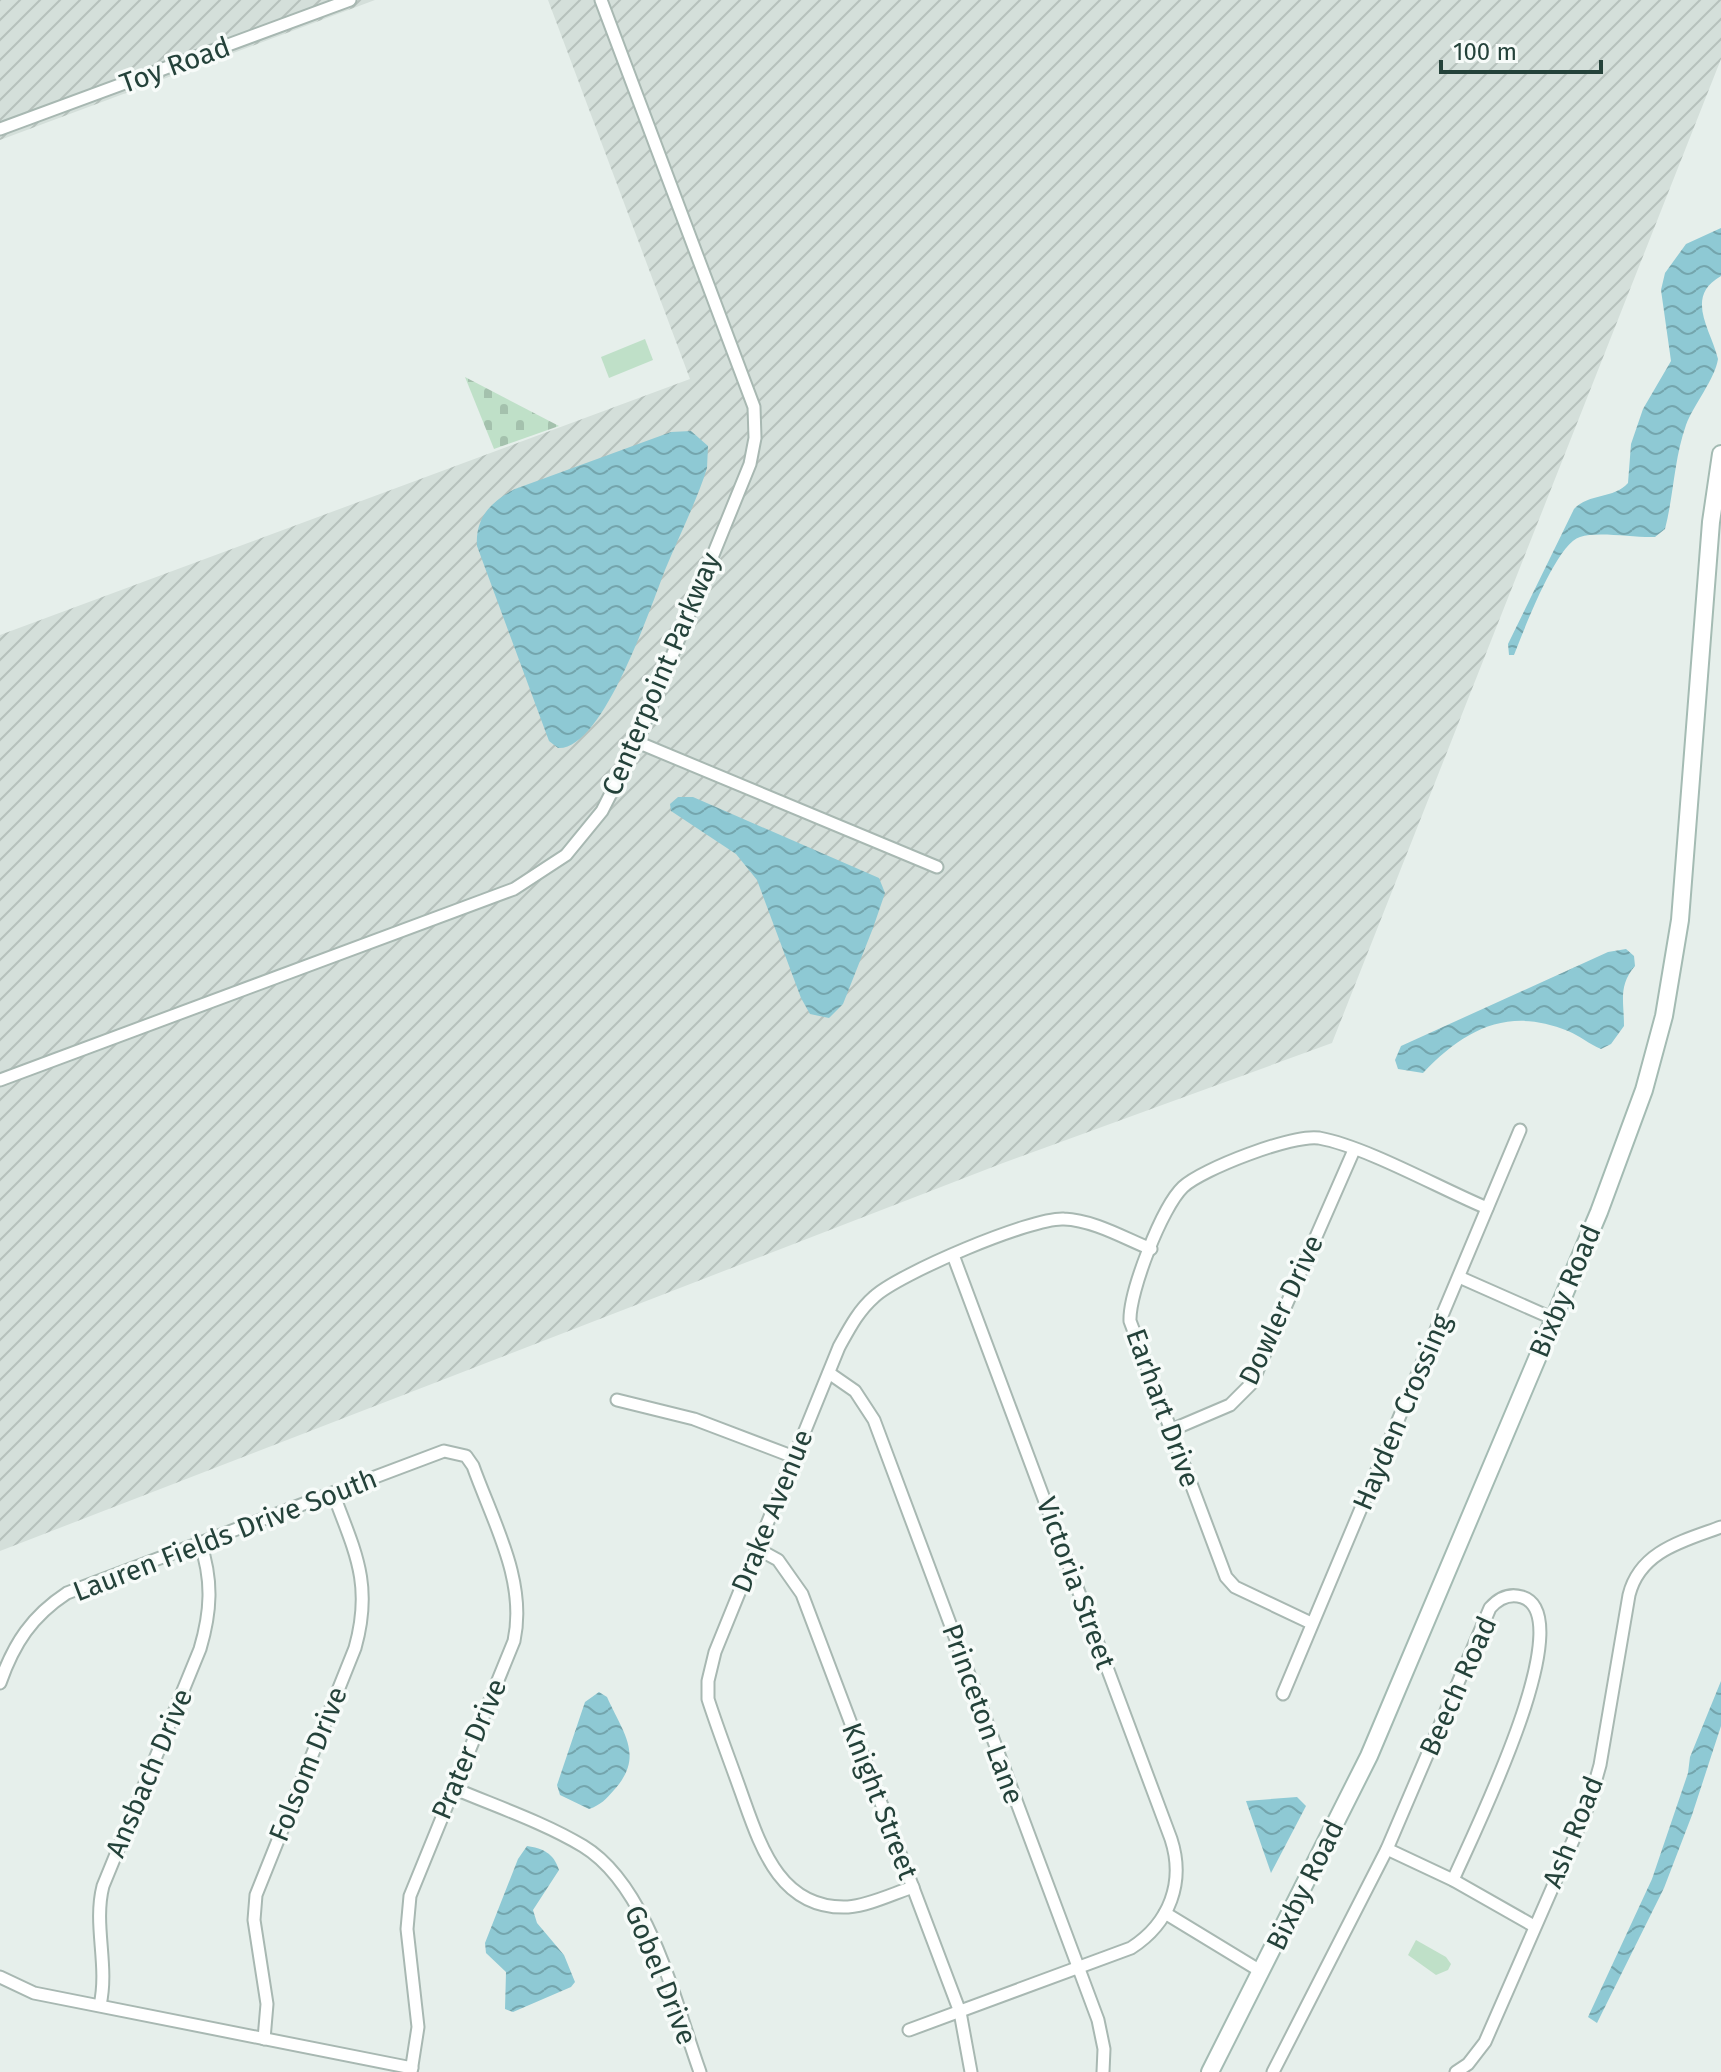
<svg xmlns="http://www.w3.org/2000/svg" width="1721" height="2072" font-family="'Fira Sans',sans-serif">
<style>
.industrial{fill:url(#industrial-furrows)}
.green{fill:#bfe0c8}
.cemetery{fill:url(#cemetery-stones)}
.water{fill:url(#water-waves)}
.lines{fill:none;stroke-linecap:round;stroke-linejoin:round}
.street-casing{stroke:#a8b8b2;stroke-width:15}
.secondary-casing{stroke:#a4bbb3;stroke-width:20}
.street{stroke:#fff;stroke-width:11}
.secondary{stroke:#fff;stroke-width:16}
.labels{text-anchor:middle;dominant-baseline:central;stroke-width:7;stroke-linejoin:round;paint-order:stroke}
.street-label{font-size:28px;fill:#24423a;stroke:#f7fbf9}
</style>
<defs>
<pattern id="industrial-furrows" width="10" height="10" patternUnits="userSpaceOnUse" patternTransform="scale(2)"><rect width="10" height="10" fill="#d4dfda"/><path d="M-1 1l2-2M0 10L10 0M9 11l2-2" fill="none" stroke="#b6c1bc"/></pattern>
<pattern id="cemetery-stones" width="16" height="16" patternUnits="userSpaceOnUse" patternTransform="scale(2)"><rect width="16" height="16" fill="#bfe0c8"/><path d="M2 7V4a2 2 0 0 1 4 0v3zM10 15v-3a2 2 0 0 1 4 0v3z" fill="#a4c1ad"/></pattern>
<pattern id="water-waves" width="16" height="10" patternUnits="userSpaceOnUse" patternTransform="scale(2)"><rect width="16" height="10" fill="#8ec9d4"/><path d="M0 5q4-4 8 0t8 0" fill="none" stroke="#74a5ad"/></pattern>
</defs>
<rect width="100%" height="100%" fill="#e6efeb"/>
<g class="industrial">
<path d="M0 0H375L0 140Z"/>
<path d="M548 0H1721V59L1332 1043 1003 1163 0 1551V635L690 379Z"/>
</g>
<g class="green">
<path d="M645 339 653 360 609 378 601 357Z"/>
<path d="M1416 1940 1446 1957 1451 1964 1448 1970 1436 1975 1408 1955Z"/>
</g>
<path class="cemetery" d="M465 377 559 426 494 449Z"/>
<g class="water">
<path d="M1721 228V276C1684 297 1711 329 1718 359 1715 379 1694 404 1686 425 1674 459 1674 494 1665 529L1655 537C1635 538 1598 531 1580 537 1556 544 1524 630 1514 655H1509L1508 644 1574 509C1589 493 1614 499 1628 483L1631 444 1643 409 1671 361 1661 290 1665 273 1686 244Z"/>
<path d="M691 431 708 446 707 468C696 503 679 536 665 570 651 606 603 751 558 748L549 741 477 546C475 518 491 501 515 489L671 432Z"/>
<path d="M678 797H693L879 878 885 893 873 928 843 1004 829 1018 810 1014 801 998 757 880 736 854 671 811 670 804Z"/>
<path d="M1626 949 1634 956 1635 966C1618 986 1624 1001 1624 1026L1611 1044 1601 1049C1589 1044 1580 1036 1568 1031 1508 1006 1464 1030 1423 1073L1398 1069 1395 1060 1401 1046 1608 952Z"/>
<path d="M1721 1681V1726L1692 1815 1664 1888 1597 2023 1588 2017 1652 1879 1688 1773 1690 1757Z"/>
<path d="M599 1692 607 1697C623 1733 645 1756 614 1790 606 1799 601 1805 589 1809L560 1795 557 1785 585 1702Z"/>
<path d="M1297 1797 1306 1806 1271 1873 1246 1801Z"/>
<path d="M527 1846C542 1848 554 1853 559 1870L533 1910 537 1923 564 1955 575 1982 571 1987 513 2012 505 2009 506 1972 486 1953 485 1943 518 1859Z"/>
</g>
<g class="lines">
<defs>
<g id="street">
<path d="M0 129 350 0"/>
<path d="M637 742 937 867"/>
<path d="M0 1080 514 889 566 855 602 811 637 742 750 464 755 438 754 407 601 0"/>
<path d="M1459 1277 1554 1319"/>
<path d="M829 1373 855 1391 874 1420 1098 2020 1104 2049 1103 2072"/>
<path d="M617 1400 694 1419 794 1457"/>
<path d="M1169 1431 1230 1405 1252 1383 1354 1150"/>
<path d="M758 1549 778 1560 802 1594 960 2012 971 2072"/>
<path d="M1311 1623 1235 1587 1226 1577 1130 1321C1129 1292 1162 1207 1183 1187 1202 1169 1293 1134 1319 1138 1367 1147 1439 1188 1487 1208"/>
<path d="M0 1683C14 1643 32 1616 67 1593L444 1451 466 1456 473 1466C493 1522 527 1581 514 1641L410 1896 407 1929 418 2027 411 2072"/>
<path d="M1283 1694 1520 1130"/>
<path d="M453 1788C495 1806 543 1822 583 1846 649 1886 675 2003 700 2072"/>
<path d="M1387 1849 1453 1880 1534 1926"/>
<path d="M913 1887C892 1894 870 1905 848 1907 779 1910 760 1845 741 1792 730 1761 718 1730 708 1699V1681L715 1652 839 1347C849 1329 858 1311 874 1297 898 1274 1032 1217 1064 1219 1093 1220 1124 1238 1151 1249"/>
<path d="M1165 1913 1262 1972"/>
<path d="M0 1977 34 1993 412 2068"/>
<path d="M100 2005C109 1965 93 1925 103 1886L200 1649C211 1612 213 1580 200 1543"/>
<path d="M909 2030 1131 1948C1170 1923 1185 1882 1171 1839L953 1255"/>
<path d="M264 2039 267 2004 254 1920 256 1895 355 1648C373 1584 355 1552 333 1493"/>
<path d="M1273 2072 1387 1849 1490 1608C1498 1599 1509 1593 1522 1597 1583 1616 1470 1840 1453 1880"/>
<path d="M1456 2072 1468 2064 1485 2042 1589 1804 1600 1765 1629 1595C1640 1551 1683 1541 1721 1527"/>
</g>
<path id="secondary" d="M1210 2072 1369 1756 1599 1212 1644 1090 1664 1016 1680 920 1711 522 1721 454"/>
</defs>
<use href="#street" class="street-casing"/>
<use href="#secondary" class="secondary-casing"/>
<use href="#street" class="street"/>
<use href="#secondary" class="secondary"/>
</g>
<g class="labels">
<g class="street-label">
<text transform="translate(175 65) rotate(-20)">Toy Road</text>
<text transform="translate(661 674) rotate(-67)">Centerpoint Parkway</text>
<text transform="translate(1565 1291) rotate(-67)">Bixby Road</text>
<text transform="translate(1281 1310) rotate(-65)">Dowler Drive</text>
<text transform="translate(1163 1408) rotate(70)">Earhart Drive</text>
<text transform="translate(1402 1412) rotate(-67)">Hayden Crossing</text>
<text transform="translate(772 1511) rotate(-68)">Drake Avenue</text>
<text transform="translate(225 1535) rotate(-21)">Lauren Fields Drive South</text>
<text transform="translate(1076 1583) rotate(70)">Victoria Street</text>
<text transform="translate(1458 1686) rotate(-66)">Beech Road</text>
<text transform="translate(983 1714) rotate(70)">Princeton Lane</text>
<text transform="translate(469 1749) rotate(-67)">Prater Drive</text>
<text transform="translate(308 1764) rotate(-68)">Folsom Drive</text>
<text transform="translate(149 1773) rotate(-67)">Ansbach Drive</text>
<text transform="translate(880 1801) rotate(69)">Knight Street</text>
<text transform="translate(1573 1832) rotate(-68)">Ash Road</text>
<text transform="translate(1305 1885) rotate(-64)">Bixby Road</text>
<text transform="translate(661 1975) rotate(68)">Gobel Drive</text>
</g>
</g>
<path d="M1441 60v12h160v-12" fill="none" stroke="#24423a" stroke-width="4"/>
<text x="1453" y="60" font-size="24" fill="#24423a" stroke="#f7fbf9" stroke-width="6" paint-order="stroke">100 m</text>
</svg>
